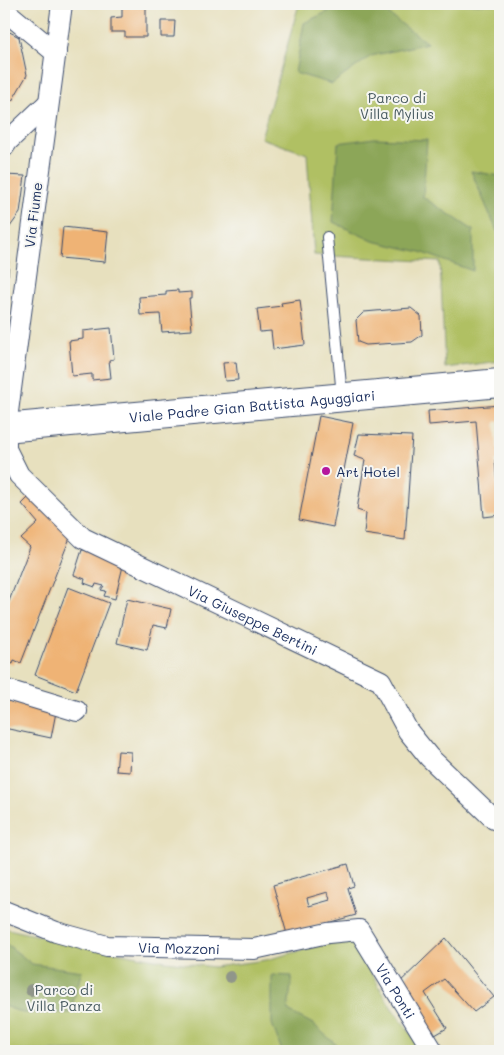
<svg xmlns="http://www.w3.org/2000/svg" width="504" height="1055" font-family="Mali,sans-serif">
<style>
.green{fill:#b0c063;stroke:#667860}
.forest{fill:#8ca659;stroke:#546a5c}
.building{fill:#efb374;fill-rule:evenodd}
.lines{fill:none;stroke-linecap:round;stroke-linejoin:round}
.lane-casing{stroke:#3a4a6c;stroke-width:12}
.street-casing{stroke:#3a4a6c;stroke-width:22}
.secondary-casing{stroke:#3a4a6c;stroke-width:30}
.lane{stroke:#fff;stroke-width:10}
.street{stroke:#fff;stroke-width:20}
.secondary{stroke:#fff;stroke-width:28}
.tree{fill:#90968a}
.poi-dot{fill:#b5179e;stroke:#f6f6f2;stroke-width:2}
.labels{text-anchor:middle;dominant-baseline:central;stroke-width:4;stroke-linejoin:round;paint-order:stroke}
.park-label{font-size:14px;fill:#485a60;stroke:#f6f6f2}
.street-label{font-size:14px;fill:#1b2f5e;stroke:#f6f6f2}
.poi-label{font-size:14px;fill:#1b2f5e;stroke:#f6f6f2;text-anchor:start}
</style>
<rect width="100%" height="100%" fill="#f6f6f2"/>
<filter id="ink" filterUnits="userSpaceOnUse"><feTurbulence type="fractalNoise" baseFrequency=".02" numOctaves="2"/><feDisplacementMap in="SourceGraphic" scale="10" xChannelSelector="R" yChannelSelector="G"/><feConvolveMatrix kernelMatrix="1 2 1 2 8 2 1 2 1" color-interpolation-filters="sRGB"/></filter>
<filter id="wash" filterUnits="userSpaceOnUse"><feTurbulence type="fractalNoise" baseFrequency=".0096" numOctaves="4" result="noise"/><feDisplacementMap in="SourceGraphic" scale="20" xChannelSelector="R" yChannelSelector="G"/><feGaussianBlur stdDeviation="1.12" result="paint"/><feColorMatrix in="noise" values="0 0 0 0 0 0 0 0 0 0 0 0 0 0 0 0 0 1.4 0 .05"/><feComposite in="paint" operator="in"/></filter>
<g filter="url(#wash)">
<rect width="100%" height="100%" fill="#e7e0be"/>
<g class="green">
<path d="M299 4H500V361L445 368 440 262 314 255 307 154 261 138Z"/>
<path d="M4 928 82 946 166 961 214 967 266 960 351 937 391 1007 424 1051H4Z"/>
</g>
<g class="forest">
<path d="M331 4H375L427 43 371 56 332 84 295 73 304 23 331 10Z"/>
<path d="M374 138 427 140 423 197 473 230V271L421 252 373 241 333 222 338 143Z"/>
<path d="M471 171 500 176V238Z"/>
<path d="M4 942 32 964 82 971 70 1013H23L4 1006Z"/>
<path d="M272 975 292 976 288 1011 313 1024 343 1051H282L272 1024Z"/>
</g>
<g id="blocks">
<g class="building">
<path d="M146 5V37H125V32H111V18L122 17V6Z"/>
<path d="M161 21H175L174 37H161Z"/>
<path d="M4 29 19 37 27 75 12 101 4 96Z"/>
<path d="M5 175 25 176 20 213 4 235Z"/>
<path d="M63 227 108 232 105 262 60 258Z"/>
<path d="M4 252 9 256 8 275 4 279Z"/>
<path d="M178 290V293L192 292V298H189L192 330 162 332 160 314 140 315 139 297 166 295V291Z"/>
<path d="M300 300 305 345 273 349 271 331 260 332 257 309 282 306 281 303Z"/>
<path d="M411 308 421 316 422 335 412 342 366 345 358 342 356 320 364 312Z"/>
<path d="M111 328 114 359 109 360 111 378 92 380V374L72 376 69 341 83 339V331Z"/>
<path d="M236 362 238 380 225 381 223 363Z"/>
<path d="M500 405V421L495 422 497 448H500V460H495L498 497 500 496V515L484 517 476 421 429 425 428 411Z"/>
<path d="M319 416 353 423 333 527 299 520Z"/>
<path d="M359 434 412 436 405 540 364 534 366 513 357 510 365 460 354 456Z"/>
<path d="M32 494 71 535 21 663 14 660 13 664 4 661V614L30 547 21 539 38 523 22 504Z"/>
<path d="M82 550H86L123 566 115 599 104 596 106 591 101 590 104 586 96 584 95 587 84 583 85 579 74 575Z"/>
<path d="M68 587 109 603 76 691 35 675Z"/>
<path d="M127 599 171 609 167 628 153 625 147 650 117 643Z"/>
<path d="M4 700 56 712 51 738 4 728Z"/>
<path d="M118 751 131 752 130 772 116 771Z"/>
<path d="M348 864 354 886 348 888 356 915 287 934 273 885ZM328 892 330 900 309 906 307 898Z"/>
<path d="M446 938 494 997 474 1012 444 979 425 993 447 1028 430 1038 397 985Z"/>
</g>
</g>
</g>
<g filter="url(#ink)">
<use href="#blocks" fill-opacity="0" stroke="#3a4a6c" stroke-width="1"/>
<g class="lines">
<defs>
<path id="lane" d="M327 237 342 396"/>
<g id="street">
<path id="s1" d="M62 4 6 427V449L19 475 83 538 381 681 408 731 429 757 494 819 500 821"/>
<path d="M4 10 56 53"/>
<path d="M4 147 8 141 48 103"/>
<path d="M4 689 77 711"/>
<path id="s2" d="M4 911 56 932 107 946 254 949 328 933 359 930 433 1051"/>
</g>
<g id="secondary">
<path id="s3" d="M4 428 500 383"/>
</g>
</defs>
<use href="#lane" class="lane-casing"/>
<use href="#street" class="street-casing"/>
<use href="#secondary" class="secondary-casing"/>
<use href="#lane" class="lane"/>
<use href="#street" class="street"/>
<use href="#secondary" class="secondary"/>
</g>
<g class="tree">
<circle cx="230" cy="977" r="6"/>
<circle cx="31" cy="990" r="6"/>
</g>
</g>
<circle class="poi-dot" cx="326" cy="471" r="5"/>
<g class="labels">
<g class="park-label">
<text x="397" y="97">Parco di<tspan x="397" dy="16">Villa Mylius</tspan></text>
<text x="64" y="989">Parco di<tspan x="64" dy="16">Villa Panza</tspan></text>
</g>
<g class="street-label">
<text transform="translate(33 215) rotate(-83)">Via Fiume</text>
<text stroke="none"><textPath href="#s3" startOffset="249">Viale Padre Gian Battista Aguggiari</textPath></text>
<text stroke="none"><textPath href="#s1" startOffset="756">Via Giuseppe Bertini</textPath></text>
<text stroke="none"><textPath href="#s2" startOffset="181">Via Mozzoni</textPath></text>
<text stroke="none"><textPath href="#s2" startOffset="434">Via Ponti</textPath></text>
</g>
<g class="poi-label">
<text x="336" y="471">Art Hotel</text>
</g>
</g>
<rect width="504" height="1055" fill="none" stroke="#f6f6f2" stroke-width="20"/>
</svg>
